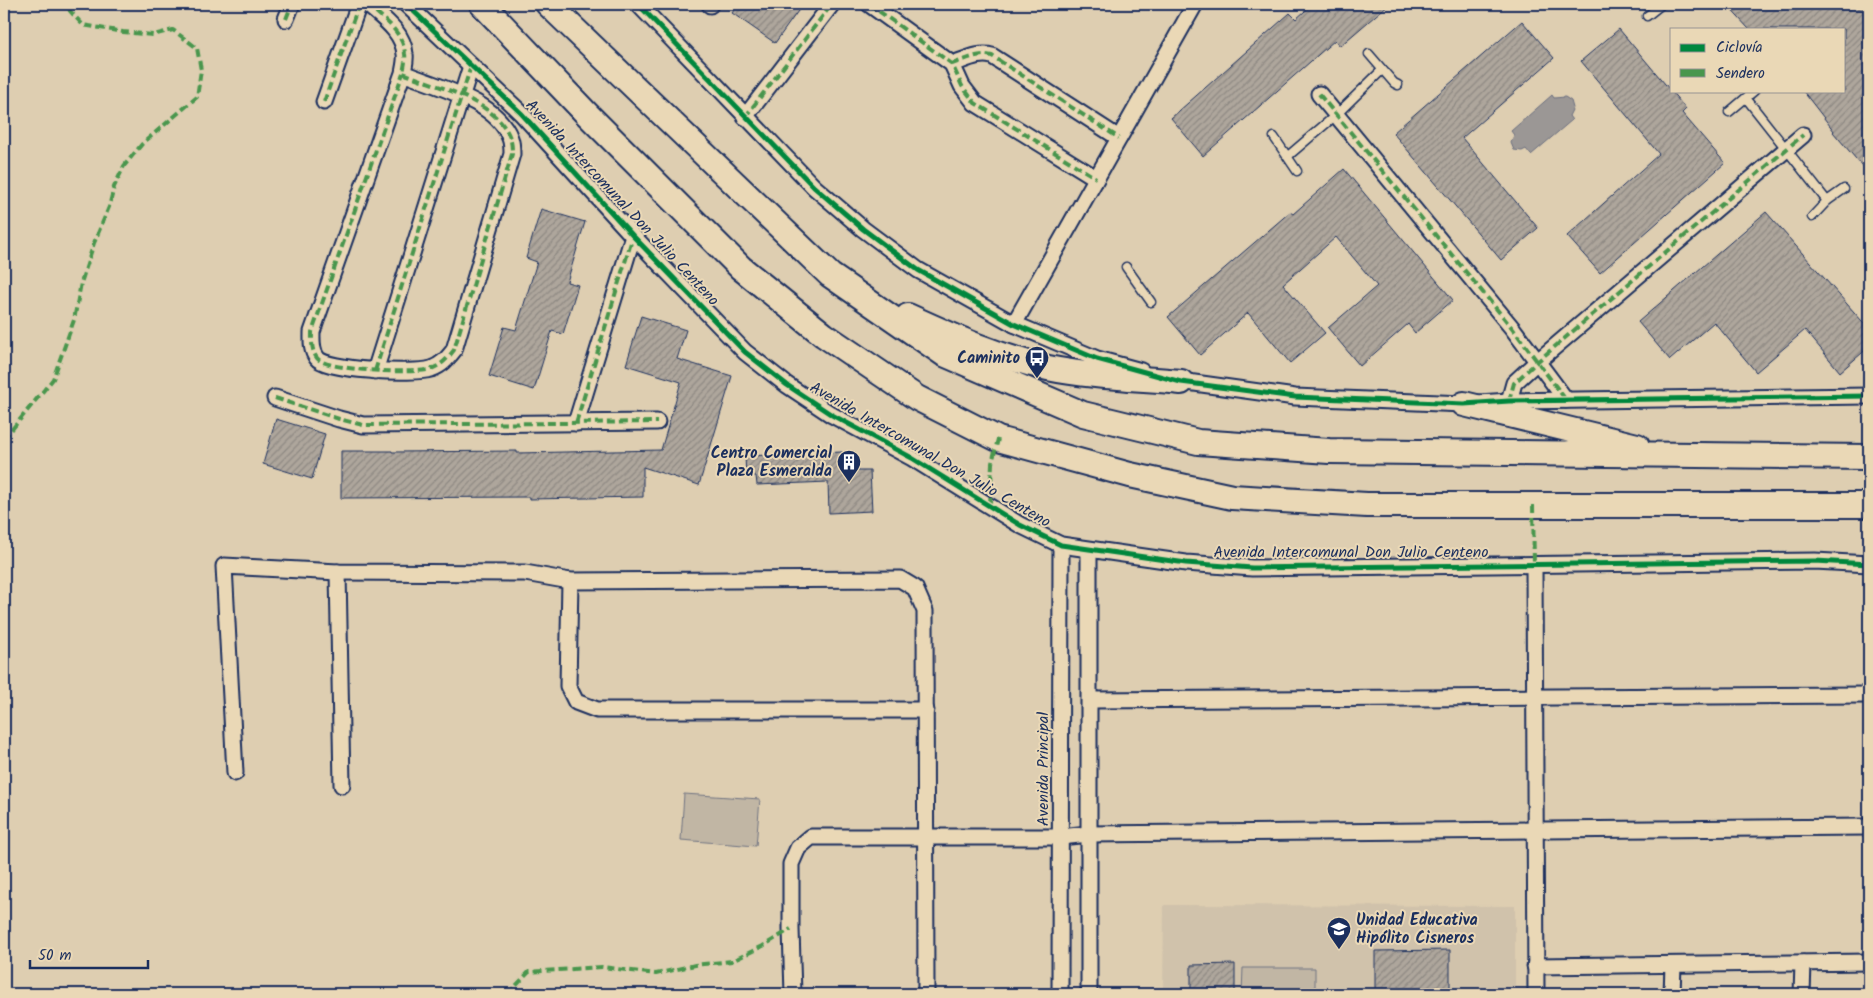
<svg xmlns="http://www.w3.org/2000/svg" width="1873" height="998" font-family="Kalam,sans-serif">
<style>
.built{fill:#d0c2ab}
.garden{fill:#c1b6a4;stroke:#6e7281}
.water{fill:#9b9795;stroke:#686d7f}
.building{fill:url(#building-hatch);stroke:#1b2f5e}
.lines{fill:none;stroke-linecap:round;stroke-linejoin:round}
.lane-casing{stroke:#1b2f5e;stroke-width:11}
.street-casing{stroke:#1b2f5e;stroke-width:19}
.primary-casing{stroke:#1b2f5e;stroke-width:28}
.lane{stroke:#ead8b6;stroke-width:8}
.street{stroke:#ead8b6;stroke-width:15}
.primary{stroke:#ead8b6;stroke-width:24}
.quiet{stroke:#49964d;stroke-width:4;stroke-dasharray:8 4;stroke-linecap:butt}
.cycleway-casing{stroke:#ead8b6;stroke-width:8}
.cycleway{stroke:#00873e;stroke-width:5}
.labels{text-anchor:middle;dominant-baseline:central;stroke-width:4;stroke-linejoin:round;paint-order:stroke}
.street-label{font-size:16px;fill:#1b2f5e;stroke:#ead8b6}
.poi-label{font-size:16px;font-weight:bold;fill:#1b2f5e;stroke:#ead8b6;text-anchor:end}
</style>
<defs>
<pattern id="building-hatch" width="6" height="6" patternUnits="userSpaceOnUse" patternTransform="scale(1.25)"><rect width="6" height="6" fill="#aea69c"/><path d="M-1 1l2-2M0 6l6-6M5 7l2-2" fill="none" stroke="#8d8882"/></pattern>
</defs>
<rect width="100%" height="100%" fill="#deceb1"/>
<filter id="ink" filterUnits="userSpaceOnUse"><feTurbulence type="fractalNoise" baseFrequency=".02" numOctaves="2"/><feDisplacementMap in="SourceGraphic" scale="10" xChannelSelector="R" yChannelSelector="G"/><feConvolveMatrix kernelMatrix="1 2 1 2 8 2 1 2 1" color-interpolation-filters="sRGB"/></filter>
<g filter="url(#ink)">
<path class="built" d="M1164 905 1515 906V994H1163Z"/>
<g class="garden">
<path d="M684 794 760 799 756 846 681 840Z"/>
<path d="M1243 968H1315V994H1242Z"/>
</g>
<path class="water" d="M1552 95 1554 98 1565 97 1571 101 1573 108 1569 116 1572 120 1531 155 1526 149 1522 151 1514 150 1511 143 1514 135 1511 131Z"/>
<g class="building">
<path d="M738 4H803L775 43 732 13Z"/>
<path d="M1313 4H1389L1340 46 1335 40 1203 156 1171 118 1290 13 1296 19Z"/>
<path d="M1726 4H1869V160L1862 166 1833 132 1834 131 1803 91H1844V29H1749Z"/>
<path d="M1522 21 1554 58 1462 138 1538 228 1501 260 1393 133Z"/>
<path d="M1619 29 1686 109 1682 113 1725 163 1600 273 1567 236 1659 154 1581 61Z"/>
<path d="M1344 169 1453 300 1415 333 1408 324 1360 366 1328 328 1377 286 1336 237 1283 284 1325 333 1290 363 1248 313 1200 355 1168 317 1290 212 1293 214Z"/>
<path d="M541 209 585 222 567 282 578 285 563 334 552 331 534 390 489 376 504 327 516 330 537 262 526 258Z"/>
<path d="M1766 212 1869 329V347L1840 372 1805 330 1756 372 1714 322 1670 360 1638 322Z"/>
<path d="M641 316 686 330 677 359 732 376 699 485 643 467V497L529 499V497L341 498V451H392V452L517 451V453L661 450 681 382 626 365Z"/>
<path d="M276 419 325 434 312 479 263 464Z"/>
<path d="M842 452 843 461 858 460V471H870L872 511 829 513 828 482 757 485 756 476H746L745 456Z"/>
<path d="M1450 950V994H1375V951Z"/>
<path d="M1235 964V994H1191V965Z"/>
</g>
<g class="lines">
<defs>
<g id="lane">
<path d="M1647 16 1662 4"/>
<path d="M1369 54 1394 83 1398 85"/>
<path d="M1746 98 1827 201"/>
<path d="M1729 112 1754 91"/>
<path d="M1274 137 1297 171"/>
<path d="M1288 156 1336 115 1382 70"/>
<path d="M1812 217 1827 201 1844 189"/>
<path d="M1126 267 1151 302"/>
</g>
<g id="street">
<path d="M367 4C382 18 403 31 405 54 406 60 404 67 403 73 437 87 497 101 510 138 512 143 512 149 512 154L454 350C447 359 442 365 431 369 415 374 326 371 317 358 311 350 312 341 312 332L403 73"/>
<path d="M406 4 521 113 633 236 745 352 787 385 832 415 912 458 1020 525 1061 545 1186 563 1252 568 1815 561 1869 564"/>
<path d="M638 4 814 187 863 229 918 270 1014 324 1097 359 1141 371"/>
<path d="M869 4 952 64 962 86 975 103 1096 178"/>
<path d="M710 5V4"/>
<path d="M286 19 292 4"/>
<path d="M952 64C965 60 979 52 992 56L1119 138"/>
<path d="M1319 94 1513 329 1566 400"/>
<path d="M324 102 359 4"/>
<path d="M745 117 832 4"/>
<path d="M1014 324 1195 4"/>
<path d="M375 371 471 66"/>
<path d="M1173 380 1295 397 1464 404 1509 401 1869 396"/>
<path d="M275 398 339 419 363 425 657 422"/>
<path d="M1509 401 1514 383 1538 361 1803 135"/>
<path d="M576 423 633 236"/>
<path d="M1534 565 1536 994"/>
<path d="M338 572 342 785"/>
<path d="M570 581 568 686 576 702 597 710H926"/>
<path d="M1090 700 1869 695"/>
<path d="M235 773 224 566 338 572 525 573 570 581 900 579 915 588 925 611 926 994"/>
<path d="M1535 966 1869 962"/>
<path d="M793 994 791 929V864L798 848 811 837H1061L1088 834 1869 827"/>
<path d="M1060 994 1061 545"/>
<path d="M1089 994V550"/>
<path d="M1672 994 1673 965"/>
<path d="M1802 994 1803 963"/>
</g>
<g id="primary">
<path d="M482 4 586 113 741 268 824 335 917 398 998 439 1130 475 1232 497 1367 505H1869"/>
<path d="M548 4 830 275 944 354 1083 414 1198 442 1329 451 1869 457"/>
<path d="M908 316C954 337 998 357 1048 368 1091 377 1137 378 1181 382"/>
<path d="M1464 404 1637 446"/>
</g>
</defs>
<use href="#lane" class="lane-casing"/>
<use href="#street" class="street-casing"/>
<use href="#primary" class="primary-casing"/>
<use href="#lane" class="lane"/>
<use href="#street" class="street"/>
<use href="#primary" class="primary"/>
<g class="quiet">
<path d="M367 4C382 18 403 31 405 54 406 60 404 67 403 73 437 87 497 101 510 138 512 143 512 149 512 154L454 350C447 359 442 365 431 369 415 374 326 371 317 358 311 350 312 341 312 332L403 73"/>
<path d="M869 4 952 64 962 86 975 103 1096 178"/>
<path d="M710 5V4"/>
<path d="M286 19 292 4"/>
<path d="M952 64C965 60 979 52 992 56L1119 138"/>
<path d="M1319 94 1513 329 1566 400"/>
<path d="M324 102 359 4"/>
<path d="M745 117 832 4"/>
<path d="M375 371 471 66"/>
<path d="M275 398 339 419 363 425 657 422"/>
<path d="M1509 401 1514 383 1538 361 1803 135"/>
<path d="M576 423 633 236"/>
<path d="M4 439 53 379 74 320 81 283 94 243 109 207 114 187 124 166 142 144 197 97 201 70 197 48 173 30 153 35 123 32 83 25 70 11 68 4"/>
<path d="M990 505 992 463 998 439"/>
<path d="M1533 505 1534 565"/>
<path d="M508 994 529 972 602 967 656 974 695 965 732 961 763 946 791 929"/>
</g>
<defs>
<g id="cycleway">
<path d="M406 4 521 113 633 236 745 352 787 385 832 415 912 458 1020 525 1061 545 1186 563 1252 568 1815 561 1869 564"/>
<path d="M638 4 814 187 863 229 918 270 1014 324 1097 359 1181 382 1295 397 1464 404 1509 401 1869 396"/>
</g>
</defs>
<use href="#cycleway" class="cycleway-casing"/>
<use href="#cycleway" class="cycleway"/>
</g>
</g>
<defs>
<symbol id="bus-pin" viewBox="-11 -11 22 30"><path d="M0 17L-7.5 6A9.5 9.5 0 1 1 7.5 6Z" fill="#1b2f5e" stroke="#ead8b6"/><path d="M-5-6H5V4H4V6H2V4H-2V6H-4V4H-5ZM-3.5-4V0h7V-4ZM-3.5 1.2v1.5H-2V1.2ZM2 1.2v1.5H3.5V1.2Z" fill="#fff"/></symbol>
<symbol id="building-pin" viewBox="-11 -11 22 30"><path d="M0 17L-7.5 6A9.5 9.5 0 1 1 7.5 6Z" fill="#1b2f5e" stroke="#ead8b6"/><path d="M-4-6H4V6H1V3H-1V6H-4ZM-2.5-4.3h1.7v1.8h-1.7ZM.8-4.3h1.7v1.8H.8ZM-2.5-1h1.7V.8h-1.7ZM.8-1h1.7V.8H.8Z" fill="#fff"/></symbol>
<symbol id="school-pin" viewBox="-11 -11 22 30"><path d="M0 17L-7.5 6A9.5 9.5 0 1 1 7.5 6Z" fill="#1b2f5e" stroke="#ead8b6"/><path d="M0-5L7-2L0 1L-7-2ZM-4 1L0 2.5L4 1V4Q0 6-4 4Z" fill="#fff"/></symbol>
</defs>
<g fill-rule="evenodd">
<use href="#bus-pin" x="1023" y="344" width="28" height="38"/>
<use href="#building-pin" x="835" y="448" width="28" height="38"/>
<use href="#school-pin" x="1325" y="915" width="28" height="38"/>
</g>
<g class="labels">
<g class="street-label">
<text transform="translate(622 203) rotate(47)">Avenida Intercomunal Don Julio Centeno</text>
<text transform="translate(930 455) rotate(30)">Avenida Intercomunal Don Julio Centeno</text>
<text x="1351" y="552">Avenida Intercomunal Don Julio Centeno</text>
<text transform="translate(1043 769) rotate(-90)">Avenida Principal</text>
</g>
<g class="poi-label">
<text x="1020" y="358">Caminito</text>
<text x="832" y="453">Centro Comercial<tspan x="832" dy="18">Plaza Esmeralda</tspan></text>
<text x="1356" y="920" text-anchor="start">Unidad Educativa<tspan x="1356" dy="18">Hipólito Cisneros</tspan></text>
</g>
</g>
<rect width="1873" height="998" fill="none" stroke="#ead8b6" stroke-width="20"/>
<rect x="10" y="10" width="1853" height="978" fill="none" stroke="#1b2f5e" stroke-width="2" filter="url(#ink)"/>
<rect x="1670" y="28" width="175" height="65" fill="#ead8b6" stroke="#979493"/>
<rect x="1680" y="44" width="25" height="8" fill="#00873e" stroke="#979493"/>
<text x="1716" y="52" font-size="15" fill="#1b2f5e">Ciclovía</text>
<rect x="1680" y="69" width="25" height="8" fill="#49964d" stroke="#979493"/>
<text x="1716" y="78" font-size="15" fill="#1b2f5e">Sendero</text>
<path d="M30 960v8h118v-8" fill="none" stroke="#1b2f5e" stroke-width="2.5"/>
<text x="38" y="960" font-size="15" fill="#1b2f5e" stroke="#ead8b6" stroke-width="4" paint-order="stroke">50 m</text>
</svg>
